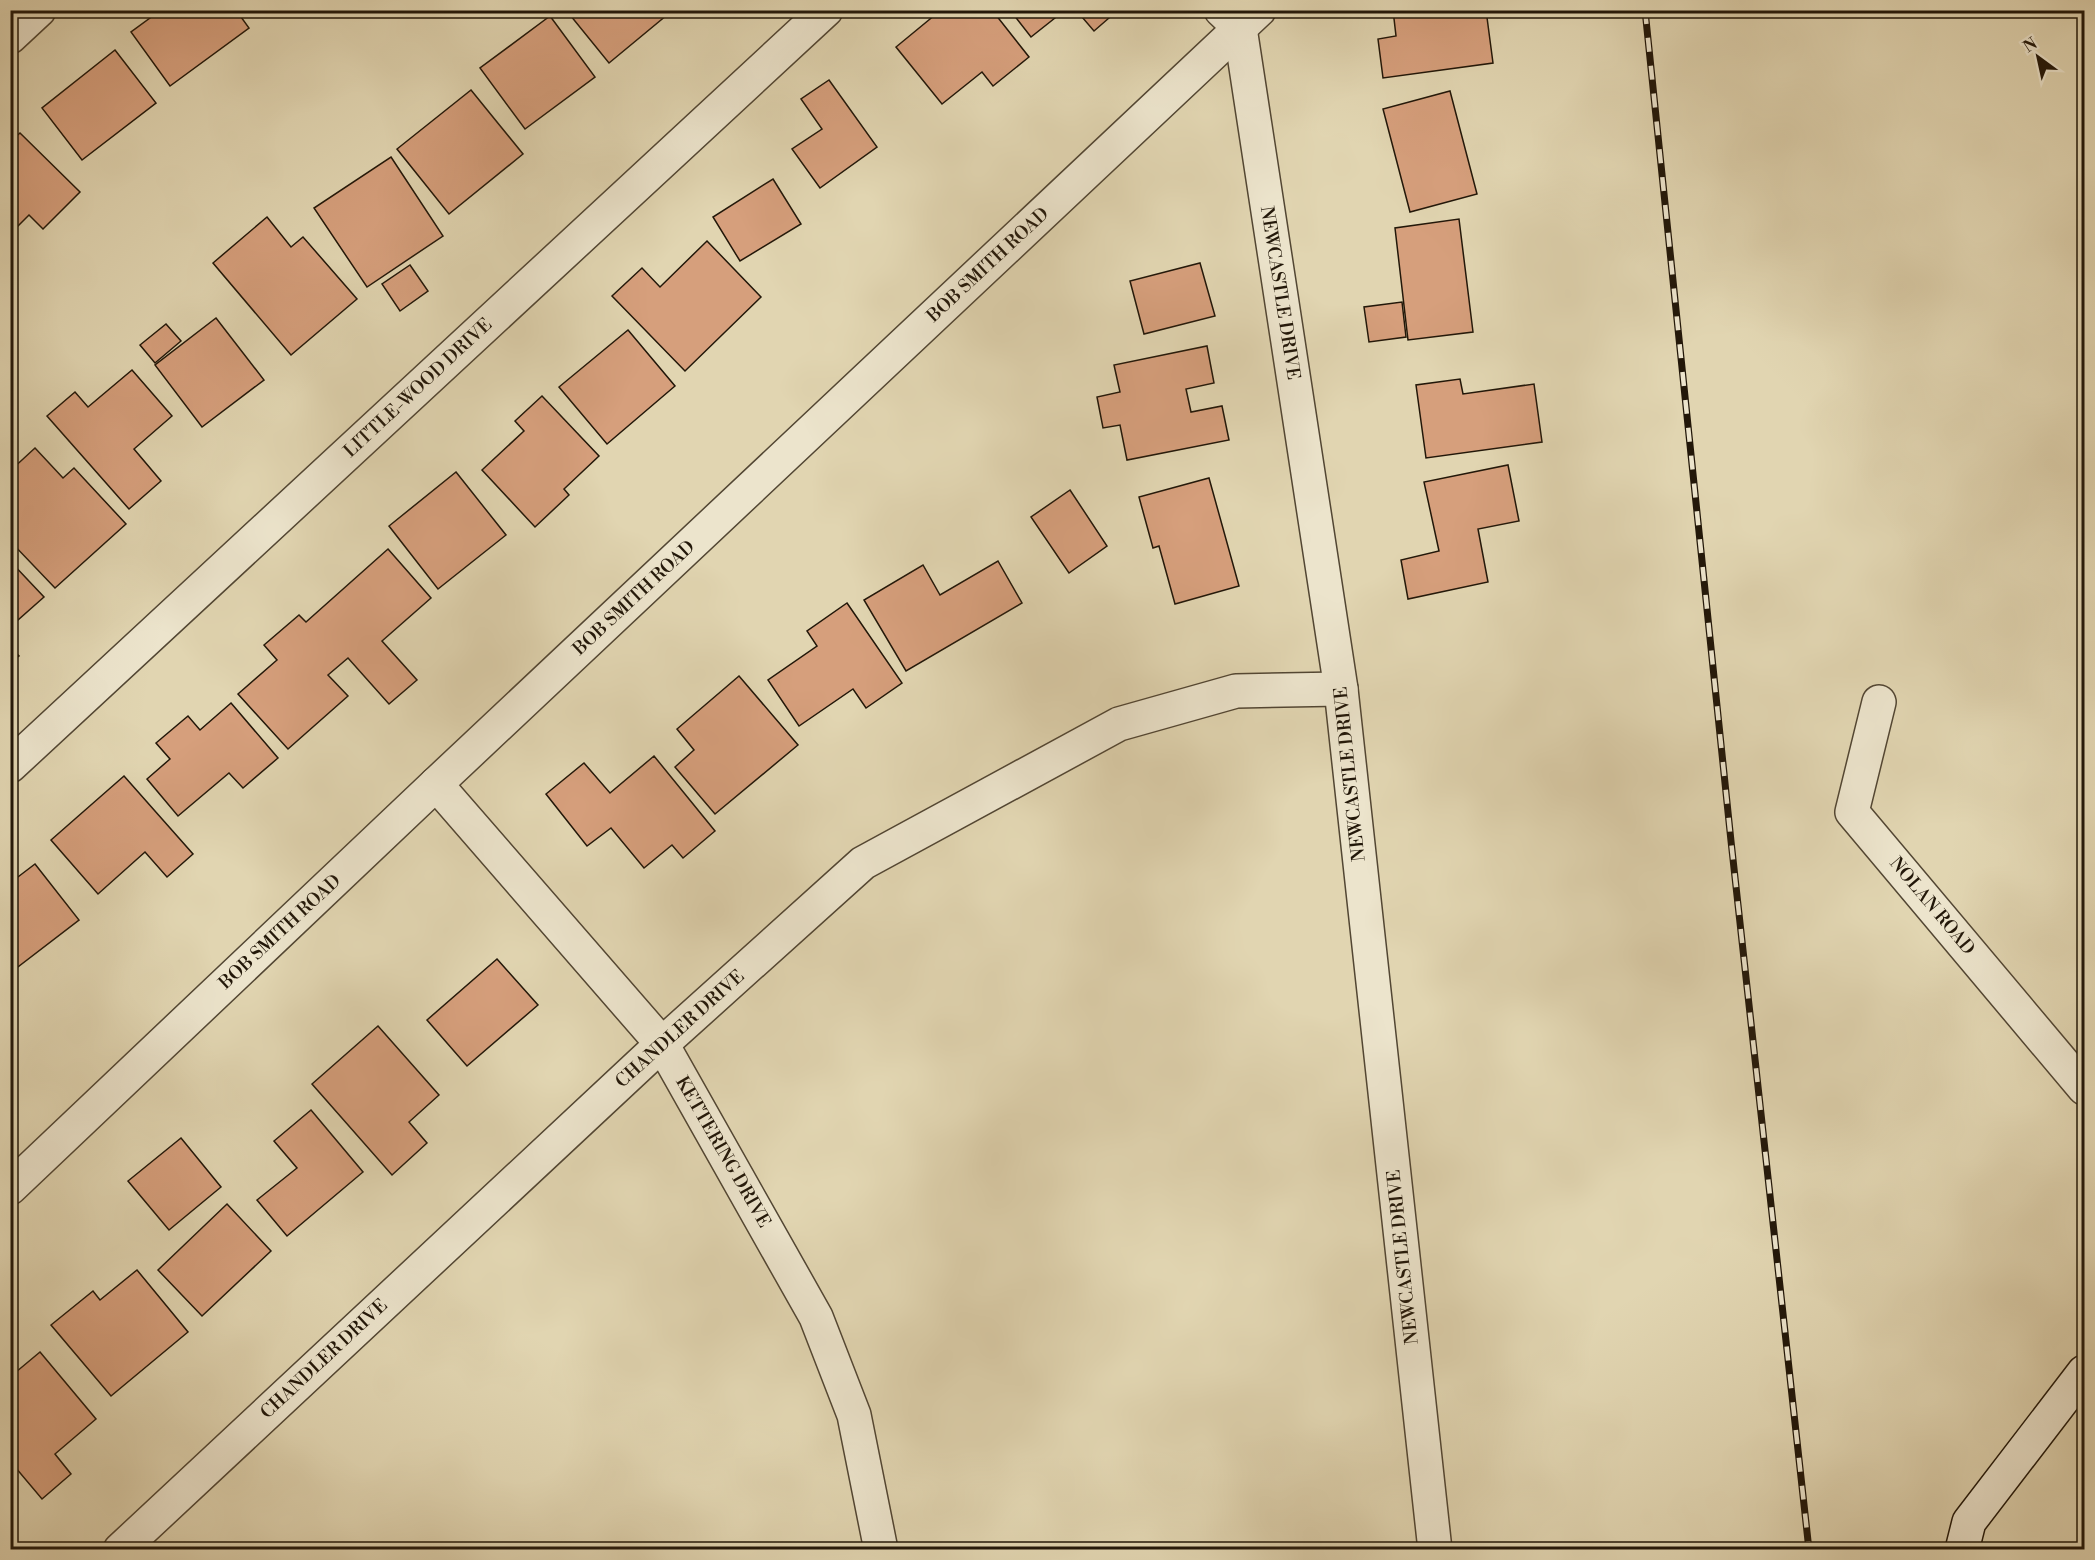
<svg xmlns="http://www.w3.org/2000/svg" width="2095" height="1560" font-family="'Libre Bodoni',serif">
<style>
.building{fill:#d69f7c;stroke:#221709;stroke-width:1.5}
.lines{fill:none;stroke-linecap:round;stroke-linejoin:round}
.minor-casing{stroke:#524633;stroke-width:36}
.tertiary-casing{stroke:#524633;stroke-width:36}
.secondary-casing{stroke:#221709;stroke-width:36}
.minor{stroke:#ece4cc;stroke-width:33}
.tertiary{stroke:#ece4cc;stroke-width:33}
.secondary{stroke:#ece4cc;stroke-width:33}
.rail-casing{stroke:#221709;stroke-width:7}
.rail{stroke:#ece4cc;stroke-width:4.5;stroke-dasharray:14;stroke-linecap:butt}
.labels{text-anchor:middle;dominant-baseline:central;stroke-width:4.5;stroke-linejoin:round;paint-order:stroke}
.street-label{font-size:18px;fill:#221709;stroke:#ece4cc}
</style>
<rect width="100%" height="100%" fill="#e1d5b1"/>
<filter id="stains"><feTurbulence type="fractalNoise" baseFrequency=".00333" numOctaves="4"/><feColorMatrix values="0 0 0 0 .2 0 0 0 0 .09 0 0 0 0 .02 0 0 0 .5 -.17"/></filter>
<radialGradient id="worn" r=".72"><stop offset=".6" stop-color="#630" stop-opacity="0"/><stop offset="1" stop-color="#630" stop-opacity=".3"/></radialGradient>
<g class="building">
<path d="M161 10H236L249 28 170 86 131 32Z"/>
<path d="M566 10H673L609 63Z"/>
<path d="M941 10H992L1029 57 993 86 982 72 942 104 896 47Z"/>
<path d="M1010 10H1065L1031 37Z"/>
<path d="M1076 10H1116L1117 11 1094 31Z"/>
<path d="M1393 10H1486L1493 63 1383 78 1378 39 1396 36Z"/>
<path d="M550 16 595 77 525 129 480 68Z"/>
<path d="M115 50 156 103 82 160 42 108Z"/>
<path d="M829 80 877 147 820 188 792 149 822 129 801 99Z"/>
<path d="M471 90 523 154 449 214 397 149Z"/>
<path d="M1450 91 1477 194 1410 212 1383 109Z"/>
<path d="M20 133 80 192 43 229 29 215 10 234V142Z"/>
<path d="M391 157 443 236 367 287 314 208Z"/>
<path d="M773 179 801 224 740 261 713 217Z"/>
<path d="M267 217 291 247 303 237 357 299 291 355 213 263Z"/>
<path d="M1459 219 1473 332 1408 340 1395 228Z"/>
<path d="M707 241 761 297 685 371 612 296 642 268 660 287Z"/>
<path d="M1200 263 1215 316 1144 334 1130 281Z"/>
<path d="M410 265 428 291 400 311 382 284Z"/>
<path d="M1402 302 1406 337 1369 342 1364 307Z"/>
<path d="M216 318 264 380 202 427 155 365Z"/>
<path d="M166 324 181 341 155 363 140 345Z"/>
<path d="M628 330 675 386 607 444 559 387Z"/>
<path d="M1207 346 1214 383 1186 389 1191 412 1222 406 1229 440 1127 460 1120 425 1103 428 1097 397 1120 392 1114 365Z"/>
<path d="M132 370 172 416 134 449 161 481 129 509 47 416 75 392 88 407Z"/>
<path d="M1460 379 1463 394 1534 384 1542 442 1426 458 1416 385Z"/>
<path d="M542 396 599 456 564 489 569 495 535 527 482 470 524 431 515 421Z"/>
<path d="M35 448 63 478 74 468 126 524 55 588 10 541V527L14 523 10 520V471Z"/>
<path d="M1508 465 1519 521 1478 529 1488 582 1408 599 1401 560 1439 551 1424 482Z"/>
<path d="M456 472 506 535 438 589 389 526Z"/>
<path d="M1209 478 1239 586 1175 604 1159 546 1153 548 1139 497Z"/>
<path d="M1070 490 1107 546 1069 573 1031 517Z"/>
<path d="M388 549 431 598 382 641 417 680 389 704 348 658 328 675 348 696 288 749 238 694 277 660 264 645 299 615 306 622Z"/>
<path d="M10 561 44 597 10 627Z"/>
<path d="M998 561 1022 603 906 671 864 600 923 565 940 595Z"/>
<path d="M847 603 902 683 866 708 853 689 799 726 768 680 817 646 807 631Z"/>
<path d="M10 647 19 656 10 663Z"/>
<path d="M739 676 798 745 715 814 675 767 694 750 677 729Z"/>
<path d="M231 703 278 758 243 788 229 773 178 816 147 779 170 759 156 743 188 716 200 730Z"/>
<path d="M654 756 715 831 683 858 672 845 644 868 611 828 587 846 546 794 584 763 610 793Z"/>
<path d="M124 776 193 854 167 877 145 852 98 894 51 840Z"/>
<path d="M35 864 79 920 10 973V883Z"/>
<path d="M497 959 538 1005 467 1066 427 1020Z"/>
<path d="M378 1026 439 1095 409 1122 427 1143 392 1175 312 1084Z"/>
<path d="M311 1110 363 1172 287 1236 257 1200 297 1168 274 1141Z"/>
<path d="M181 1138 221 1187 169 1230 128 1181Z"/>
<path d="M227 1204 271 1251 202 1316 158 1270Z"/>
<path d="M137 1270 188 1332 111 1396 51 1325 93 1291 100 1300Z"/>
<path d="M40 1352 96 1419 55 1454 71 1474 42 1499 10 1461V1377Z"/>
<path d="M10 1493 16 1501 10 1505Z"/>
</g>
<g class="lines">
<defs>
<g id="minor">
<path d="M1221 10 1240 28 1341 689 1435 1550"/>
<path d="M10 37 39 10"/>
<path d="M1879 702 1852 812 2084 1088"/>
<path d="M10 766 826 10"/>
<path d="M436 784 662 1044 816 1317 854 1415 881 1550"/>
<path d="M120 1550 662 1044 863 863 1119 724 1236 691 1341 689"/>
</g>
<path id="tertiary" d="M10 1188 436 784 1259 10"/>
<path id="secondary" d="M1962 1550 1969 1522 2084 1372"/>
</defs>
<use href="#minor" class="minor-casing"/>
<use href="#tertiary" class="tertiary-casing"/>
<use href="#secondary" class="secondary-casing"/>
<use href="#minor" class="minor"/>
<use href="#tertiary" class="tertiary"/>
<use href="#secondary" class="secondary"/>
<defs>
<path id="rail" d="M1645 10 1731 841 1809 1550"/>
</defs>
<use href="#rail" class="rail-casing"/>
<use href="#rail" class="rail"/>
</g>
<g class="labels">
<g class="street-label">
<text transform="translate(988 265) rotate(-43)">BOB SMITH ROAD</text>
<text transform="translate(1280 293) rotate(81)">NEWCASTLE DRIVE</text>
<text transform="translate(418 388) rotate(-43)">LITTLE-WOOD DRIVE</text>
<text transform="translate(634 598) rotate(-43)">BOB SMITH ROAD</text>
<text transform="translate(1350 774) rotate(-96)">NEWCASTLE DRIVE</text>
<text transform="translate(1932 906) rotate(50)">NOLAN ROAD</text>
<text transform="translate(280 932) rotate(-43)">BOB SMITH ROAD</text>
<text transform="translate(680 1029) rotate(-42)">CHANDLER DRIVE</text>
<text transform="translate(723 1152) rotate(60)">KETTERING DRIVE</text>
<text transform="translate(1403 1257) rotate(-96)">NEWCASTLE DRIVE</text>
<text transform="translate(324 1359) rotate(-43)">CHANDLER DRIVE</text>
</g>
</g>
<rect width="2095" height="1560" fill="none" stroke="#e1d5b1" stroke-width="36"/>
<rect x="12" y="12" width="2071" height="1536" fill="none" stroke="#221709" stroke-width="3"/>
<rect x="18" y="18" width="2059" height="1524" fill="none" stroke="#221709" stroke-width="1.5"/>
<g transform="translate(2038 57) rotate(327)" stroke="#ece4cc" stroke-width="4.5" paint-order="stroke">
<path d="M0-4.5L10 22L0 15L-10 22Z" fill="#221709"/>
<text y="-9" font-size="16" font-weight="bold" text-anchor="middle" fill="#221709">N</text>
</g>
<rect width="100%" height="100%" filter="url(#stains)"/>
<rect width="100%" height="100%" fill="url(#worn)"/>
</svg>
